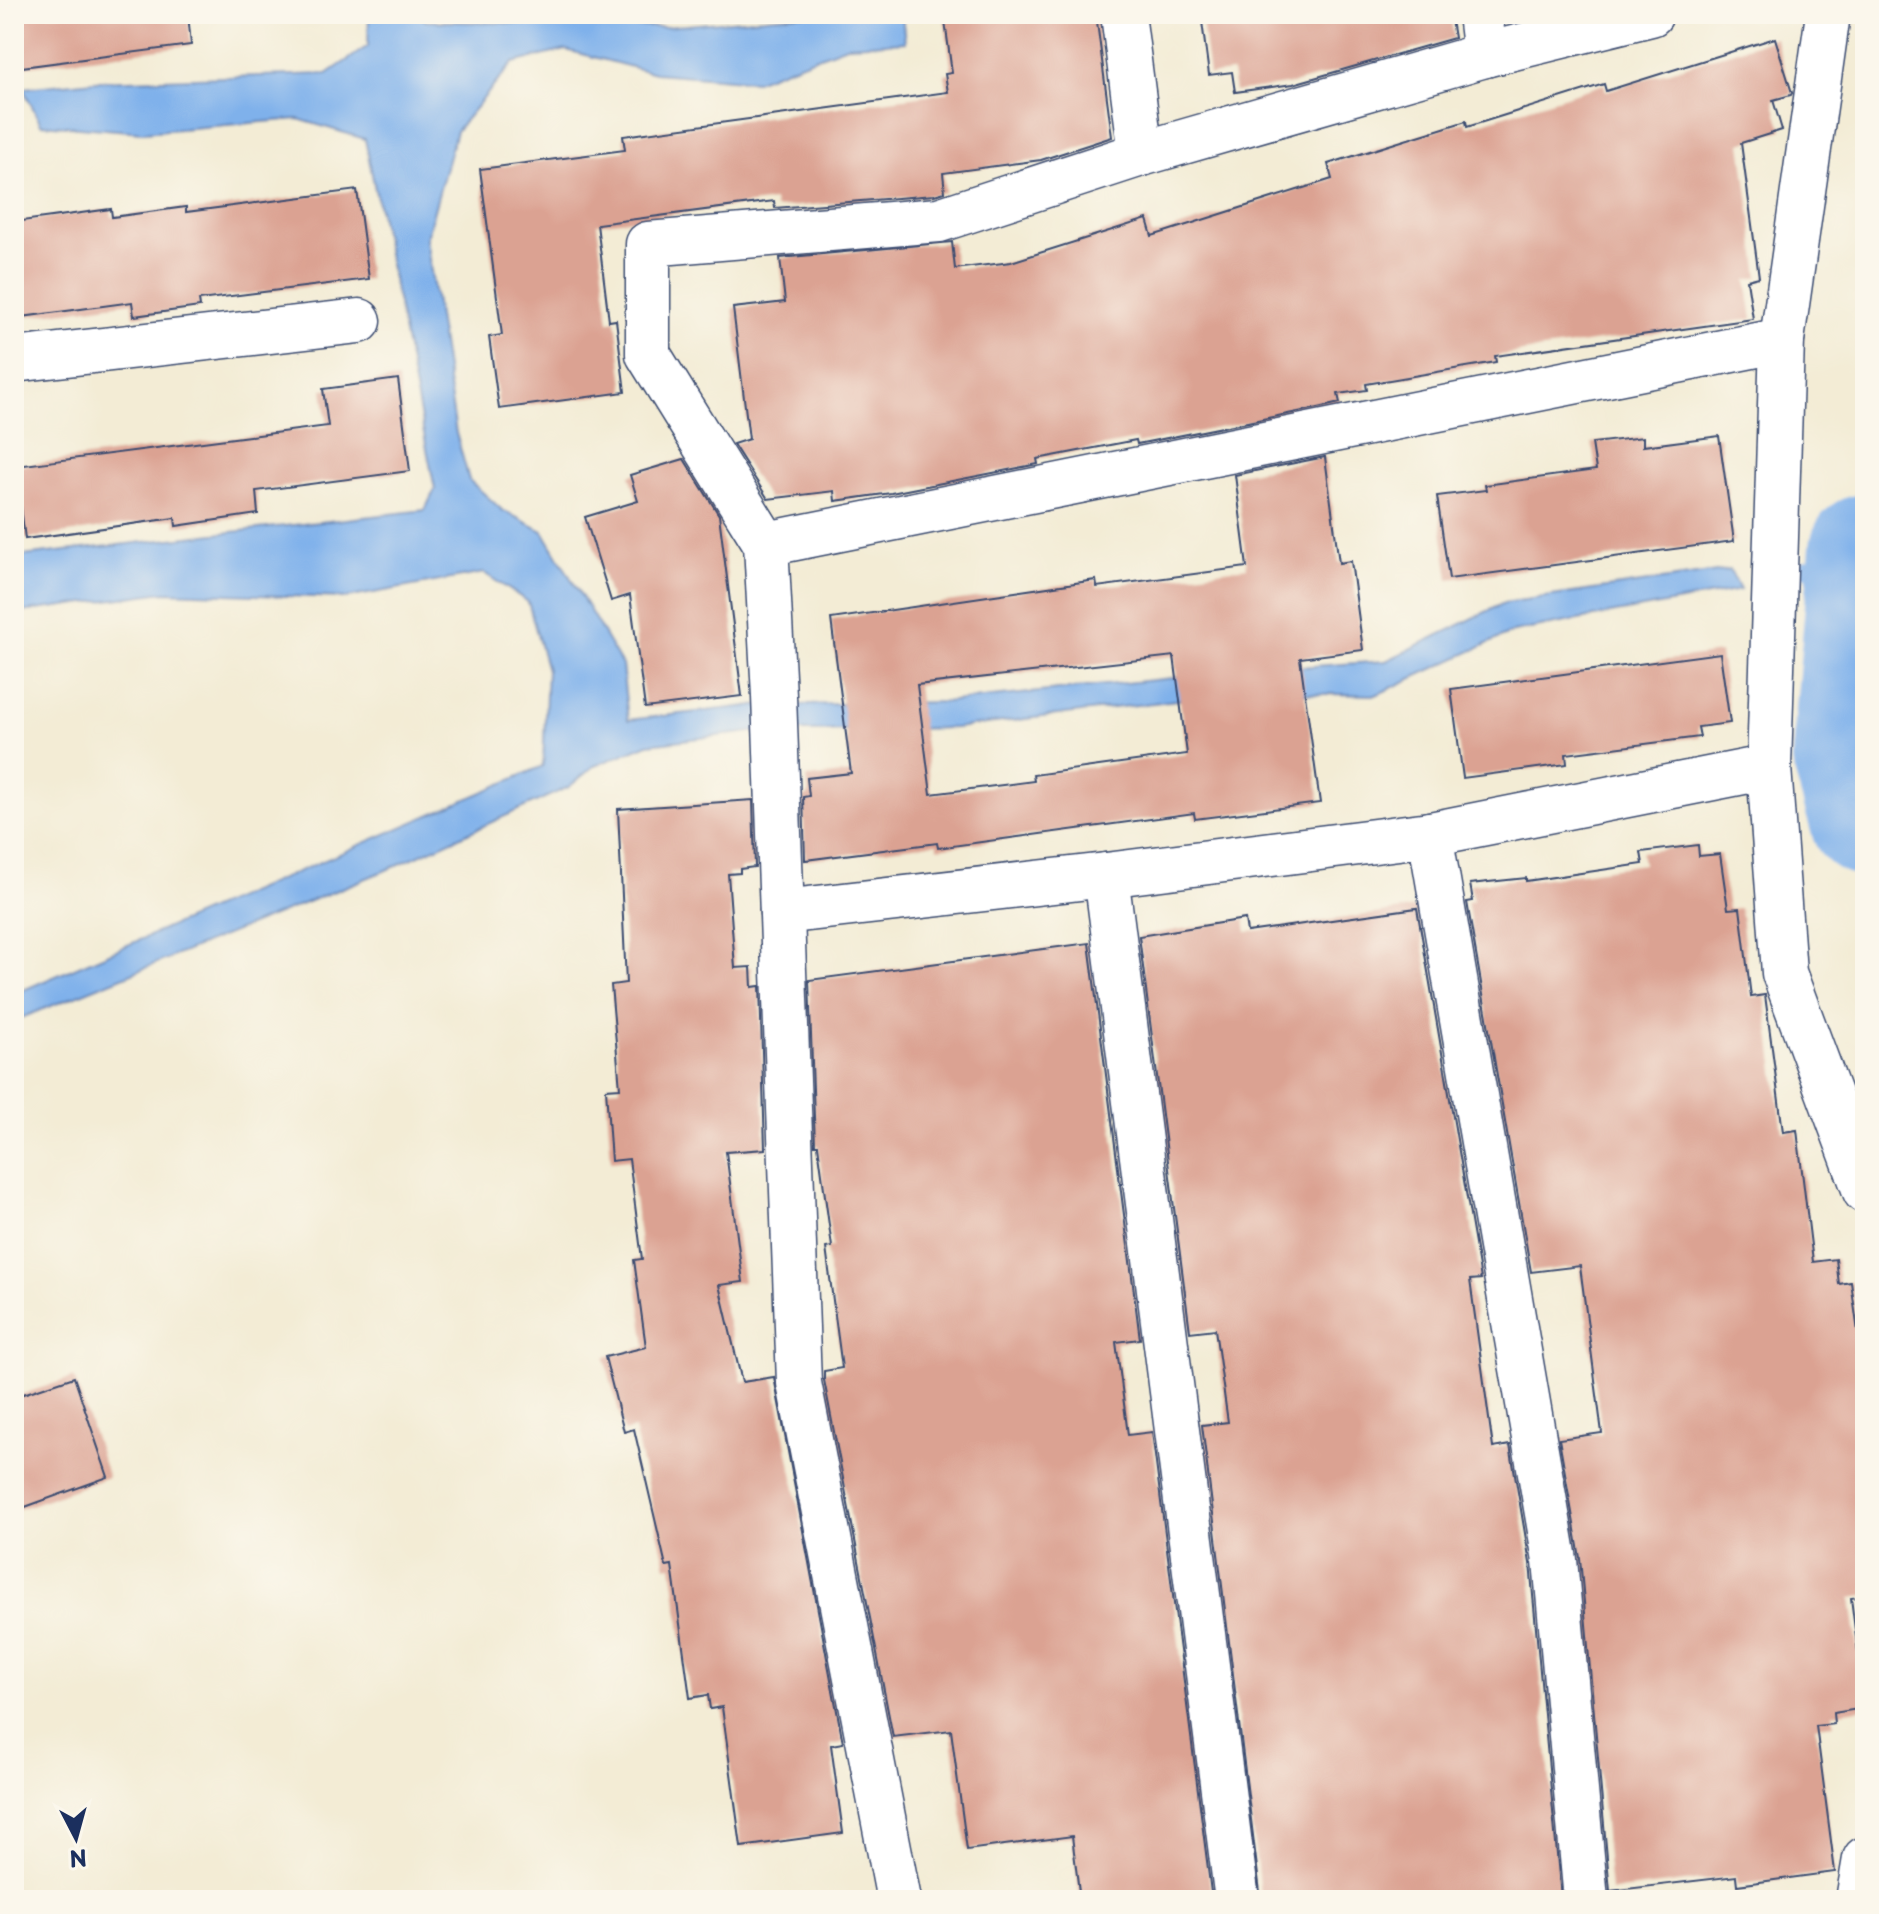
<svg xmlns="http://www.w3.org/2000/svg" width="1879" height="1914" font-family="'Playpen Sans',sans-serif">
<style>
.water{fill:#7fb1eb;stroke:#4d70a4;stroke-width:2}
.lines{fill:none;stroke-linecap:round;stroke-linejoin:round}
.stream{stroke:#7fb1eb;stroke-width:18}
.river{stroke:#7fb1eb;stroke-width:110}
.building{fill:#dba292;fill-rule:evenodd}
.street-casing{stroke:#3b4b70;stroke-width:47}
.street{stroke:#fff;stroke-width:44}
</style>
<rect width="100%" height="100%" fill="#fbf7ec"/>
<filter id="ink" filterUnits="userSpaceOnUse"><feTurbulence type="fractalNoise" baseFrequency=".0125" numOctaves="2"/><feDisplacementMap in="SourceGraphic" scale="16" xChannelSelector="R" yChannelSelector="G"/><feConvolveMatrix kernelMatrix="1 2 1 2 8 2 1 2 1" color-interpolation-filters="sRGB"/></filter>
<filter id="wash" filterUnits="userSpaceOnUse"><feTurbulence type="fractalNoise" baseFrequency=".006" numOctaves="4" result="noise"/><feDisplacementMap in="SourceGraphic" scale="32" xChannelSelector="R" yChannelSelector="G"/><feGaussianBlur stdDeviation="1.8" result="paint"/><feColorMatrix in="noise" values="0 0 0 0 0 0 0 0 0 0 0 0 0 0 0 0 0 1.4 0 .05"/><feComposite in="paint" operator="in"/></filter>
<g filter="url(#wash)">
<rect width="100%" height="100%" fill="#f3ecd5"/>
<path class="water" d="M369 14H418L426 21 665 27 808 14H902L905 42 849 45 755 81 655 73 566 50 513 63 456 131 426 239 456 433 469 480 502 510 543 531 622 665 628 720 749 706 944 702 1239 671 1386 661 1504 603 1730 570 1740 590 1513 632 1376 695 1240 692 955 728 752 732 648 744 594 766 569 787 384 871 14 1021V994L543 766 547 670 528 602 484 573 346 598 164 592 14 613V557L425 510 435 489 365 139 298 119 143 132 41 124 23 88 94 81 327 74 368 46Z"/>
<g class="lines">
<path class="stream" d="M1807 568 1864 562"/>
<path class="river" d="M1865 549 1847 756 1865 821"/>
</g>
<g id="blocks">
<g class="building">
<path d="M14 14H188L191 45 14 68Z"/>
<path d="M944 14H1096L1112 137 1041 160 943 173 945 192 934 195 775 208 774 201 597 224 609 321 616 320 625 392 499 409 489 337 502 335 480 169 625 150 623 136 948 92 945 74 952 73Z"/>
<path d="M1201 14H1450L1454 38 1293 84 1235 92 1232 72 1209 75Z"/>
<path d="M1775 38 1792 93 1791 95 1773 100 1782 130 1741 143 1759 277 1747 280 1753 319 1495 356 1496 362 1366 384 1367 390 1338 394 1340 403 1318 408 1137 444 1136 440 1037 459 1038 464 891 493 835 501 834 491 768 499 733 444 749 439 733 308 785 302 780 258 952 242 955 269 1011 262 1147 219 1152 236 1332 179 1328 164 1466 121 1467 127 1604 84 1606 91Z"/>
<path d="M357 190 369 279 199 300 200 307 134 316 132 302 14 318V222L111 209 112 217 186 207V212Z"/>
<path d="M398 379 410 471 256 491 258 514 176 526 175 518 25 539 16 466 328 426 323 389Z"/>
<path d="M1719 436 1734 541 1449 579 1437 496 1486 490 1485 485 1596 470 1592 443 1643 437V446Z"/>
<path d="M1325 457 1339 563 1351 561 1363 650 1300 658 1320 803 1195 819 1194 813 938 848 937 843 805 860 803 797 809 796 807 778 851 773 831 619 1096 580 1097 587 1247 567 1235 475ZM1174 656 1187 754 1033 775 1034 781 931 794 917 685Z"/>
<path d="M684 459 719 515 742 696 645 708 630 595 611 601 585 517 638 501 630 475Z"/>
<path d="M1720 653 1730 723 1698 727 1700 737 1566 754 1567 764 1463 778 1451 689Z"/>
<path d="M753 800 755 867 740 869V873L728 874 735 968 751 967 752 987 760 986 765 1149 726 1152 743 1282 719 1285 742 1382 774 1377 843 1743 831 1745 843 1833 741 1847 722 1707 710 1709 708 1695 690 1698 672 1565 666 1566 634 1429 624 1432 605 1357 646 1347 634 1260 642 1259 629 1159 611 1161 606 1089 620 1088 611 985 626 983 618 809Z"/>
<path d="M1698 845 1699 856 1720 854 1728 909 1740 908 1751 997 1765 995 1783 1132 1797 1130 1813 1262 1836 1259 1839 1284 1851 1282 1865 1382V1596L1851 1598 1865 1708 1833 1713 1834 1724 1816 1726 1835 1872 1737 1885 1736 1876 1610 1891 1580 1558 1559 1439 1602 1433 1580 1266 1531 1272 1467 902 1473 901 1470 884 1526 878V881L1643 864 1641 852Z"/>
<path d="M1417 908 1481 1279 1470 1280 1493 1448 1510 1445 1530 1563 1561 1898 1542 1900H1261L1202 1425 1228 1422 1215 1329 1190 1332 1139 936 1245 919 1247 932Z"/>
<path d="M1089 943 1140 1339 1116 1342 1128 1435 1152 1432 1212 1900H1080L1072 1836 967 1850 951 1730 893 1737 824 1380V1371L842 1368 826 1248 832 1247 818 1145H815L809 980Z"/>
<path d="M74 1377 108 1477 14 1511V1397Z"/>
</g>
</g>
</g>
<g filter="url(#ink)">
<use href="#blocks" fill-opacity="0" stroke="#3b4b70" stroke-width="2"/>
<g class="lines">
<defs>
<g id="street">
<path d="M1123 14 1141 154"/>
<path d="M1480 14 1485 55"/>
<path d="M1828 14 1782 340 1769 767 1784 973 1865 1191"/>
<path d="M14 360 359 321"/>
<path d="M766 544 1782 340"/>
<path d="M1430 834 1555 1560 1586 1900"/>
<path d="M1106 875 1237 1900"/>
<path d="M782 912 1106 875 1430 834 1769 767"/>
<path d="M899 1900 799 1383 774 696 766 544 648 354V244L939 220 1141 154 1485 55 1651 14"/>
<path d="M1858 1900 1865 1859"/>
</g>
</defs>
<use href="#street" class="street-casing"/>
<use href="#street" class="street"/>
</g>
</g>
<rect width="1879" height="1914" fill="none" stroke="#fbf7ec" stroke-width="48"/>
<g transform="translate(76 1838) rotate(174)" stroke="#fbf7ec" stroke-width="6" paint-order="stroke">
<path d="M0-6L14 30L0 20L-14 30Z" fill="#1b2f5e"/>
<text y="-12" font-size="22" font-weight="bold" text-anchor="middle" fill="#1b2f5e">N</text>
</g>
</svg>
